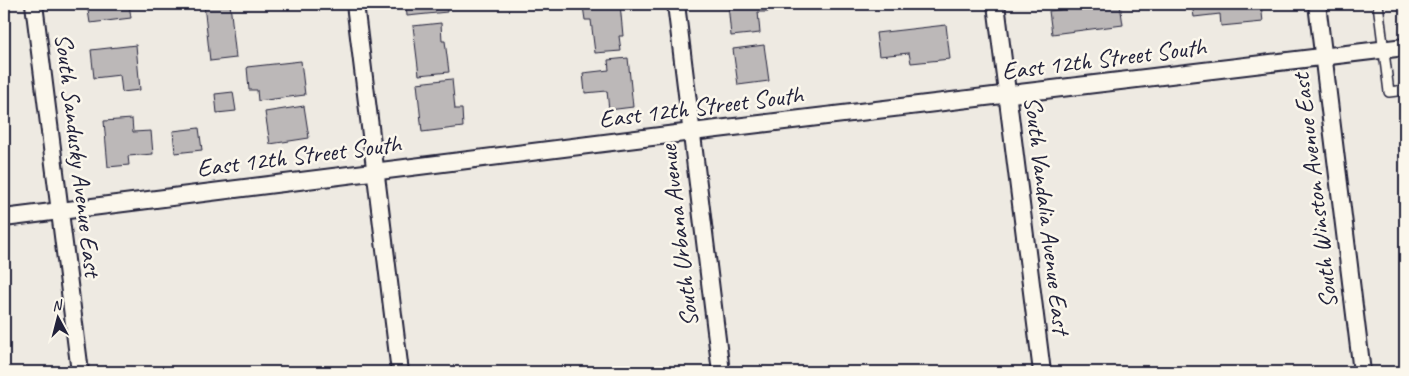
<svg xmlns="http://www.w3.org/2000/svg" width="1409" height="376" font-family="Caveat,sans-serif">
<style>
.building{fill:#bcb8b8;stroke:#22223b}
.lines{fill:none;stroke-linecap:round;stroke-linejoin:round}
.service-casing{stroke:#22223b;stroke-width:12}
.minor-casing{stroke:#22223b;stroke-width:20}
.service{stroke:#fbf7ec;stroke-width:9}
.minor{stroke:#fbf7ec;stroke-width:16}
.labels{text-anchor:middle;dominant-baseline:central;stroke-width:5;stroke-linejoin:round;paint-order:stroke}
.street-label{font-size:25px;fill:#22223b;stroke:#fbf7ec}
</style>
<rect width="100%" height="100%" fill="#eeeae2"/>
<filter id="ink" filterUnits="userSpaceOnUse"><feTurbulence type="fractalNoise" baseFrequency=".02" numOctaves="2"/><feDisplacementMap in="SourceGraphic" scale="10" xChannelSelector="R" yChannelSelector="G"/><feConvolveMatrix kernelMatrix="1 2 1 2 8 2 1 2 1" color-interpolation-filters="sRGB"/></filter>
<g filter="url(#ink)">
<g class="building">
<path d="M87 4H129L131 18 90 23Z"/>
<path d="M204 4H230L236 58 210 61Z"/>
<path d="M406 4H446L447 12 407 16Z"/>
<path d="M603 4H620L623 36H619L621 51 595 53 591 20H585L583 6Z"/>
<path d="M728 4H767L768 12H758L760 33 731 36Z"/>
<path d="M913 4H943V5L914 8Z"/>
<path d="M1111 4H1120L1123 25 1052 34 1049 11Z"/>
<path d="M1192 4H1261L1263 22 1221 26 1220 14 1194 17Z"/>
<path d="M441 23 442 41H445L449 72 419 75 413 26Z"/>
<path d="M946 25 950 59 911 63 909 53 879 56 876 33Z"/>
<path d="M136 45 140 90 122 92 120 75 94 78 91 50Z"/>
<path d="M764 45 769 81 738 85 733 49Z"/>
<path d="M628 58 633 107 609 110 607 91 585 93 583 73 609 70 608 60Z"/>
<path d="M301 61 305 95 258 101 257 90H249L247 67Z"/>
<path d="M452 79 455 109H462L463 127 422 132 417 83Z"/>
<path d="M233 92 236 111 217 113 215 94Z"/>
<path d="M304 106 309 138 270 144 265 112Z"/>
<path d="M132 119 133 132 151 131 153 154 128 156 129 165 108 167 104 121Z"/>
<path d="M199 128 202 150 175 153 173 131Z"/>
</g>
<g class="lines">
<defs>
<path id="service" d="M1378 4 1389 92 1405 90"/>
<g id="minor">
<path d="M34 4 80 372"/>
<path d="M355 4 400 372"/>
<path d="M676 4 721 372"/>
<path d="M996 4 1042 372"/>
<path d="M1317 4 1362 372"/>
<path d="M4 218 692 132 1405 47"/>
</g>
</defs>
<use href="#service" class="service-casing"/>
<use href="#minor" class="minor-casing"/>
<use href="#service" class="service"/>
<use href="#minor" class="minor"/>
</g>
</g>
<g class="labels">
<g class="street-label">
<text transform="translate(1104 59) rotate(-7)">East 12th Street South</text>
<text transform="translate(701 107) rotate(-7)">East 12th Street South</text>
<text transform="translate(78 155) rotate(83)">South Sandusky Avenue East</text>
<text transform="translate(299 156) rotate(-7)">East 12th Street South</text>
<text transform="translate(1315 191) rotate(-97)">South Winston Avenue East</text>
<text transform="translate(1047 215) rotate(83)">South Vandalia Avenue East</text>
<text transform="translate(679 236) rotate(-97)">South Urbana Avenue</text>
</g>
</g>
<rect width="1409" height="376" fill="none" stroke="#fbf7ec" stroke-width="20"/>
<rect x="10" y="10" width="1389" height="356" fill="none" stroke="#22223b" stroke-width="2" filter="url(#ink)"/>
<g transform="translate(58 318) rotate(353)" stroke="#fbf7ec" stroke-width="4" paint-order="stroke">
<path d="M0-4L9 19L0 12L-9 19Z" fill="#22223b"/>
<text y="-8" font-size="14" font-weight="bold" text-anchor="middle" fill="#22223b">N</text>
</g>
</svg>
